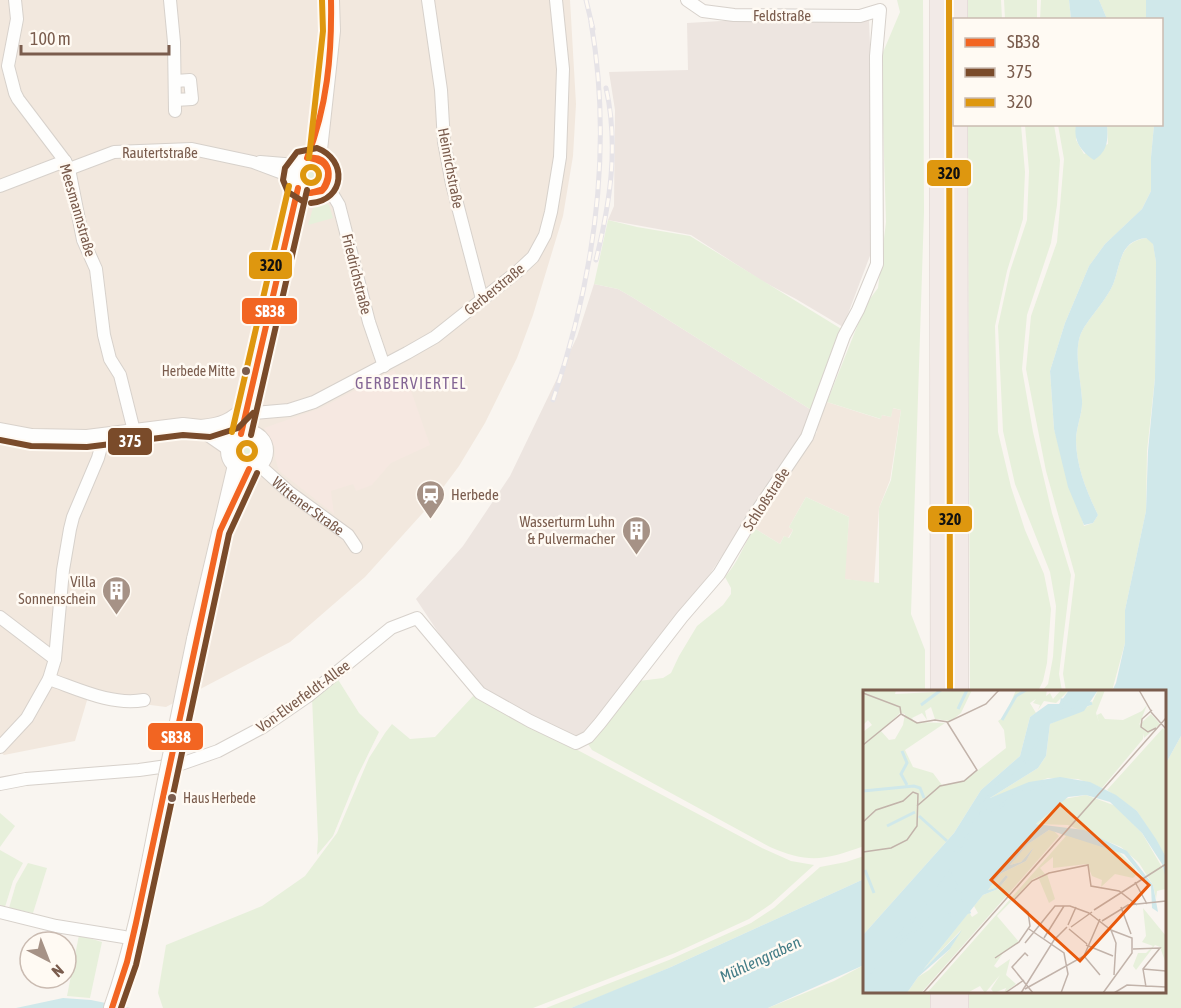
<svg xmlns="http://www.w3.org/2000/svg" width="1181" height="1008" font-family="'Asap Condensed',sans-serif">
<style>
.residential{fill:#f2e8de}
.commercial{fill:#f6e8e1}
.industrial{fill:#ede5e0}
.green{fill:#e7f0db}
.water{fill:#d0e8ea}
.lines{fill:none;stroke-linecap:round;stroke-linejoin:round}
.minor-casing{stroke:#d7d1cb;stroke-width:14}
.secondary-casing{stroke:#d9d2cb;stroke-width:18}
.motorway-casing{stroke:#dad1cc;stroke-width:22}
.minor{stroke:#fefefd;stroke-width:12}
.secondary{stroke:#fefefd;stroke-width:16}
.motorway{stroke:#f2eae7;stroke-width:21}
.rail-casing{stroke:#e6e3e7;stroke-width:5}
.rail{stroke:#fffaf3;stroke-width:3;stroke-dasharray:9;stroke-linecap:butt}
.secondary-bridge-casing{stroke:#d9d2cb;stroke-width:18;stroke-linecap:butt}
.secondary-bridge{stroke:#fefefd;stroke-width:16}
.bus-1-casing{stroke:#fffaf3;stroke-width:10}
.bus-2-casing{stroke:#fffaf3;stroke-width:10}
.bus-3-casing{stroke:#fffaf3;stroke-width:10}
.bus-1{stroke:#f26522;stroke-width:6}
.bus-2{stroke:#7a4b2a;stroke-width:6}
.bus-3{stroke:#de970f;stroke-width:6}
.bus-dot{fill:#7a5c4d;stroke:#fffaf3;stroke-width:2}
.labels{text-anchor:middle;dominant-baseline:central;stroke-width:5;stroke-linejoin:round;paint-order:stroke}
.bus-label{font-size:14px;fill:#7a5c4d;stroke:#fffaf3;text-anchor:end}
.street-label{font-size:15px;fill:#7a5c4d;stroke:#fffaf3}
.poi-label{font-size:15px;fill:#7a5c4d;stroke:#fffaf3;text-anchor:end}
.neighbourhood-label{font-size:16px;letter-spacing:1.5px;fill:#846695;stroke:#fffaf3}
.water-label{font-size:16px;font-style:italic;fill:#437c86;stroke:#fffaf3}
.inset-river{fill:none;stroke:#d0e8ea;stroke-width:3}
.inset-road{fill:none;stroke:#c2b3aa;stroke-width:1.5}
.view{fill:#e8590c;fill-opacity:0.15;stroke:#e8590c;stroke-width:3}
.inset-edge{fill:none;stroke:#7a5c4d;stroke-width:3}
.line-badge{stroke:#fffaf3;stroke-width:2}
.badge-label{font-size:16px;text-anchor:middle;font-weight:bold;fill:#fff}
.pale-badge-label{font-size:16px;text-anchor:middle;font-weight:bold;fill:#111}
</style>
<rect width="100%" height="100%" fill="#f9f5f0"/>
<g class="residential">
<path d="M0 0H570L576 104 573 156 563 216 533 315 517 358 485 423 459 466 430 505 365 577 290 642 166 707 88 697 75 741 4 755 0 752Z"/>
<path d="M827 402 880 419 882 415 891 417 892 408 901 410 890 480 879 508 874 583 844 579 849 517 806 497 789 527 793 530 788 538 784 536 780 544 754 528 817 432V425Z"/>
</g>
<path class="commercial" d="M394 370 399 381 407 379 430 445 391 463 372 485 356 491 353 484 331 491 334 514 279 471 275 458V448L264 428 321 408Z"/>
<g class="industrial">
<path d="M738 20H869L874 144 871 253 843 327 796 299 762 281 691 235 608 220 614 206 615 110 609 72 688 70 687 23Z"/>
<path d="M594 284 618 289 632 297 813 411 807 427 708 577 586 737 576 739 488 694 448 647 416 599 463 546 510 476 577 337Z"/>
</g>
<g class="green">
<path d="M897 0H923L924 212 911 614 925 650V691L864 692V846C825 860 809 864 770 847L592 750 588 744 639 681 663 678 671 673 679 656 697 626 723 605 731 594V588L725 577C738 562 744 545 754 528L780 544 784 536 789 538 793 530 789 527 806 497 849 517 845 579 879 583V508L891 480 901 410 893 408 891 417 882 415 881 419 827 402 866 304 878 288 886 222 881 57 900 12Z"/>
<path d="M968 0H1001L1002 19H968Z"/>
<path d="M1004 0H1037V19H1005Z"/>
<path d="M1041 0H1069L1071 19 1040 20Z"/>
<path d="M1099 0H1146V19H1107Z"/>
<path d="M968 125H1021L1025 172 1023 219 1007 271 995 326 998 432 1011 487 1025 530 1044 574 1051 609 1047 663 1043 681 1038 691H970Z"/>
<path d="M1025 125H1054L1060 160 1057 205 1051 243 1027 315 1022 369 1033 432 1052 513 1071 575 1059 674 1062 691H1042L1048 684 1053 657 1056 606 1050 572 1015 484 1003 431 998 326 1010 271 1027 220 1029 171Z"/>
<path d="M1058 125H1076V140L1084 154 1108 144 1107 125H1154L1151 157V191L1142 209 1105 244 1089 266 1065 323 1050 371 1054 429 1084 526 1093 523 1098 515C1087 492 1076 466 1076 440 1076 427 1083 413 1082 400 1081 380 1074 354 1080 336 1085 321 1107 301 1114 282 1121 262 1120 242 1146 238L1153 243 1156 262 1155 378 1147 451 1146 511 1125 610V643L1112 691H1066L1063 674 1075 575 1046 471 1026 369 1031 316 1057 242 1064 159Z"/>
<path d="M325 150 332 151 339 186 337 191 333 170Z"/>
<circle cx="311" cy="176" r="10"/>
<path d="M324 202 329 205 333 218 308 225 313 208Z"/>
<path d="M608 220 637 227 690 236 843 330 813 411 632 297 618 289 594 284Z"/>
<circle cx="248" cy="452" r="10"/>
<path d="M337 678 359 713 379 732 357 777 333 836 317 855 318 839 312 697Z"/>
<path d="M474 695 762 848 791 861 814 865 771 904 749 919 675 953 533 1008H163L158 993 166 945 262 906 305 876 337 833 369 758 385 733 392 724 410 739 435 737Z"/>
<path d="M1181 736V1008H768L834 981 864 965V992H1164L1165 765Z"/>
<path d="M0 813 15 826 0 847Z"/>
<path d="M0 850 23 863 13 881 5 907 0 905Z"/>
<path d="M864 856V879L671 967 619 989 571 1008H546L669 960 751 923 774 908 820 867 846 862Z"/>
<path d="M28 863 47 868 33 913 9 908 16 884Z"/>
<path d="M79 935 102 942 90 998 67 996Z"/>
</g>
<g class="water">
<path d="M1069 0H1099L1107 19H1071Z"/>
<path d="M1146 0H1181V736L1165 765 1164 692 1112 691 1116 683 1125 643V610L1146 511 1148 451 1155 378 1156 262 1153 244 1146 238C1120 241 1121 262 1114 282 1107 301 1085 321 1080 336 1074 354 1081 380 1082 400 1083 413 1076 427 1076 440 1076 466 1087 492 1098 515L1093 523 1084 525 1068 487 1054 429 1050 371 1065 323 1089 266 1105 244 1142 209 1151 191V157L1154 125 1162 124V20L1146 19Z"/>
<path d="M1076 125H1107C1108 140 1108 151 1094 160 1081 152 1073 140 1076 125Z"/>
<path d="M864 879V965L768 1008H571L671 967Z"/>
<path d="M63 998 91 1000 130 1008H16Z"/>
</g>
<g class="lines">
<defs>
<g id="minor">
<path d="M15 0 17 19 8 66 15 93 18 99 65 161 69 169 83 240 96 269 104 335 110 359 120 375 134 431"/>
<path d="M170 0 174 42 175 111"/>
<path d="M428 0 441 90 444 142 452 184 482 299"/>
<path d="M175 81 190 80 192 99 175 100"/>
<path d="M260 162 296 165"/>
<path d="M69 169 114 152 192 149 253 162 293 177"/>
<path d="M327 185 339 205 369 322 384 366"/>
<path d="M0 186 65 161"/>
<path d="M254 413 289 410 314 402 407 353 435 337 518 271 533 257 545 235 551 212 560 157 563 69 556 0"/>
<path id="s1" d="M259 465 289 492 348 535 356 547"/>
<path d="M0 617 55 659"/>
<path d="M49 679C78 689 112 706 144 700"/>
<path d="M0 747 27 718 49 679 55 659 63 570 70 529 73 517 98 458 104 436"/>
<path d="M0 784 26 779 139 770 181 764 218 751 263 727 308 696 391 628 417 618 480 693 530 721 576 743 588 737 600 723 682 617 719 574 755 514 807 437 844 336 858 310 877 264 876 56 880 10 860 16 734 15 703 11 687 0"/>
<path d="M0 912 56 926 124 937"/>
</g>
<g id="secondary">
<circle cx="311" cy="176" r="18"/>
<path d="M318 159 332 31 331 0"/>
<path d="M201 428C223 426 231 422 247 407"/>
<path d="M0 431 32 437 87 438 183 426 201 428 230 448"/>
<circle cx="247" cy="451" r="18"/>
<path d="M241 434 288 236 298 188"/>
<path d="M195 639 236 465"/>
<path d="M112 1008C139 933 151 853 167 775"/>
</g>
<g id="motorway">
<path d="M940 0 941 692"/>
<path d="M957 20V0"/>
<path d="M957 124 958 692"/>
<path d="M941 1008V992"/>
<path d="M958 1008V992"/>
</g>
</defs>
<use href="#minor" class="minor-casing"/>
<use href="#secondary" class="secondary-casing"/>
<use href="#motorway" class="motorway-casing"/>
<use href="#minor" class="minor"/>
<use href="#secondary" class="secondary"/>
<use href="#motorway" class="motorway"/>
<defs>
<g id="rail">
<path d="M586 0 593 29"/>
<path d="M596 260C610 203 619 146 606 88"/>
<path d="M553 400C594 279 613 149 591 22"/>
</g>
</defs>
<use href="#rail" class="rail-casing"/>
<use href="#rail" class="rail"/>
<defs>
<path id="secondary-bridge" d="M167 775 195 639"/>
</defs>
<use href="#secondary-bridge" class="secondary-bridge-casing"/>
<use href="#secondary-bridge" class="secondary-bridge"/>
<defs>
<g id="bus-1">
<path d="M307 158C327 107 332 55 331 0"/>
<path d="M310 158C330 162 332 173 323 189L310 193"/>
<path d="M310 158C330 155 334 179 322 191L310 193"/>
<path d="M241 434 298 188"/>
<path d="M112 1008 127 962 136 923 220 531 249 469"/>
</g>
<g id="bus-2">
<path d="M304 202 288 192 283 180 285 168 297 152 317 148C348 160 345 200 311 203"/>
<path d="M251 435 307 190"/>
<path d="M0 440 31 446 87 447 183 435 210 437 238 428 253 413"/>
<path d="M121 1008 136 965 145 925 229 534 257 473"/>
</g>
<g id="bus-3">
<path d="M949 0 950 692"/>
<path d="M309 158 323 31 322 0"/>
<circle cx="311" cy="175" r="8"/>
<path d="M232 432 289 186"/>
<circle cx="247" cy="451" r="8"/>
</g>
</defs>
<use href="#bus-1" class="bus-1-casing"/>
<use href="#bus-2" class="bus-2-casing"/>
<use href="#bus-3" class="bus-3-casing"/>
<use href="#bus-1" class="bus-1"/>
<use href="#bus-2" class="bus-2"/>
<use href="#bus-3" class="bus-3"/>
</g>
<defs>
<symbol id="station-pin" viewBox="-11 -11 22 30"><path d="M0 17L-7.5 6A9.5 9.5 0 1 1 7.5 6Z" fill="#a69286" stroke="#fffaf3"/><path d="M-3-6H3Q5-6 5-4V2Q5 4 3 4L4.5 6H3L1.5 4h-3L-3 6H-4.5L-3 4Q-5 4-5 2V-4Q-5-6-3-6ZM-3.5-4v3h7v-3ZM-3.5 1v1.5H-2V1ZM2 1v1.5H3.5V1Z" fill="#fff"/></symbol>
<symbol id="building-pin" viewBox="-11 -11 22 30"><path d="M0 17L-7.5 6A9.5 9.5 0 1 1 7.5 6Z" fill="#a69286" stroke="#fffaf3"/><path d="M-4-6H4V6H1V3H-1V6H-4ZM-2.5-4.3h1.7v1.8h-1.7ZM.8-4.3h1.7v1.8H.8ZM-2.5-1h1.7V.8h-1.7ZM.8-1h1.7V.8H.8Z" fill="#fff"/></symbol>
</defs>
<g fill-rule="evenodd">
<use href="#station-pin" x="414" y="478" width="33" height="45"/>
<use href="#building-pin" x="620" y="514" width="33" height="45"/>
<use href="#building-pin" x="100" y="574" width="33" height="45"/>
</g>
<g class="bus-dot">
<circle cx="246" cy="371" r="5"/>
<circle cx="172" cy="798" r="5"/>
</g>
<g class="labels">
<g class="bus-label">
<text x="235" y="371">Herbede Mitte</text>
<text x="183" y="798" text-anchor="start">Haus Herbede</text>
</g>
<g class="street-label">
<text x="782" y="15">Feldstraße</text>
<text x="160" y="152">Rautertstraße</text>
<text transform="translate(451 168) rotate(79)">Heinrichstraße</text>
<text transform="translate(78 210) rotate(74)">Meesmannstraße</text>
<text transform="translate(357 274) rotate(76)">Friedrichstraße</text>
<text transform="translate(494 289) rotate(-39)">Gerberstraße</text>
<text transform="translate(766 499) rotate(-57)">Schloßstraße</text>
<text stroke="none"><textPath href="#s1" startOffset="64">Wittener Straße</textPath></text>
<text transform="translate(303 696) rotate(-36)">Von-Elverfeldt-Allee</text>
</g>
<g class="poi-label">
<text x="451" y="494" text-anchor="start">Herbede</text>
<text x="615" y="521">Wasserturm Luhn<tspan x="615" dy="17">&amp; Pulvermacher</tspan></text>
<text x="96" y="581">Villa<tspan x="96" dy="17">Sonnenschein</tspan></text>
</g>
<g class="neighbourhood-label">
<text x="411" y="383">GERBERVIERTEL</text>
</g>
<g class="water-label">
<text transform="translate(760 959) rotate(-25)">Mühlengraben</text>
</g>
</g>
<g transform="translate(863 690)">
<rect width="303" height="303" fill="#f9f5f0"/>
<path d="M0 0H33L32 4 109 0 98 23 88 31 72 29 68 17 62 21 64 30 59 23 49 28 51 32 82 33 42 60 50 77 70 83 79 95 101 91 143 58 141 40 135 31 142 26 153 0H184L183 6 187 3 190 9 198 0H206L193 13 181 11 175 20 177 15 170 13 173 9 167 13 173 23 167 27 157 66 118 100 91 143 0 245V42L9 35 5 30 0 35ZM37 23 42 24 40 35 32 49 26 50 18 41ZM235 0H242L233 23 236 32 234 25 238 23 242 29 260 30 279 21 284 15 276 35 288 24 297 34 281 48 280 43V49L239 98 215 89 185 88 127 108 175 78 183 66 187 34 228 15ZM300 38 303 41V167L274 121 244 100ZM223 105 253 116 279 143 303 184 302 199 294 201 293 209 290 195 276 173 258 157 205 135 173 134 201 109ZM186 140 197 141 254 160 272 178 273 185 270 188 252 184 238 197 239 190 229 186 224 174 190 178V167L177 178 182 184 170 189 134 226 156 252 140 263 131 276 134 278 147 269 143 285 153 294 141 303 143 298 131 303 128 299 137 285 122 303 117 296 106 302 64 303 203 146 191 141 196 146 58 303H44L55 287 66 280 87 259 98 240 60 280 106 222 109 227 115 223 111 216 120 205 135 199 145 187 143 185 132 198 125 200 137 184 163 171 171 157 158 172 147 175 165 154ZM184 184 192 209 186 213 176 189ZM280 218 303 246V274L297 257 292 255 273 280 270 276 275 263H283L290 256 279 252 283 246Z" fill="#e7f0db" fill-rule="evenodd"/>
<path d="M206 0H235L221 21 187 34 183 66 175 78 127 108 166 92 197 87 227 92 253 105 274 121 293 149 303 167V189L299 174 279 143 247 112 223 105 205 107 173 134 221 140 264 161 290 195 295 222 289 218 288 197 261 164 186 140 165 154 147 175 158 172 171 157 163 171 137 184 125 200 132 198 143 185 145 187 135 199 120 205 60 280 99 240 87 259 55 287 44 303H0V245L91 143 118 100 157 66 167 27 185 14H196Z" fill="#d0e8ea"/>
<path class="inset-river" d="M58 15 78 0M95 19 104 0M198 20 199 10 226 13M139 30 153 6 163 0M39 61 44 73 38 84 44 95M0 101 51 96 57 98 61 108M240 102 271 125 301 171M120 116 132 121 151 105 181 94H212L235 100M56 126 84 151M24 136 52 122M2 180 11 203M0 261H27L67 228 106 222 87 183 92 163 108 142 121 107 165 69 187 28 229 13M0 291 86 184"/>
<path class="inset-road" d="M276 0 288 21M0 3 37 17 38 24M289 20 279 29 278 37 285 42 293 38M288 22 303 39M38 24 54 33 72 30 85 32 123 14 136 0M0 55 38 24M54 116 77 96 101 91 114 80 84 32M0 132 13 120 40 111 50 102 55 104 54 136 44 150 28 158 0 162M272 192 284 214M258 217 268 244M231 220 303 174M226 223 248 240 269 248V263L240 303M239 231 265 215 303 211M205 235 213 217M208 237 229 222M166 239 201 263 205 284 198 303M206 239 224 254M248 240 253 253 251 285M181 248 201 216M162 253 192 216H207L226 223M223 255 250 266M270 259 297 258 280 279 283 297M165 266 162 263 149 277 170 303M221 266 237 285M132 268 156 252 167 236 165 222 151 210 169 191 186 183 225 175 228 196 256 201 274 215M280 279 303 281M162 299 221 266 237 229M60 303 303 28M142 303 161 290M158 303 191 250 204 237M251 303 264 295 303 297"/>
<path class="view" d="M197 114 286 195 217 271 128 190Z"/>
<rect width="303" height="303" class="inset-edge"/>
</g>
<g class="line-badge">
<rect x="926" y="159" width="46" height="28" rx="6" fill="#de970f"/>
<rect x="248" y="251" width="45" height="29" rx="6" fill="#de970f"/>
<rect x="241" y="297" width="57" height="28" rx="6" fill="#f26522"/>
<rect x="107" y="427" width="46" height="29" rx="6" fill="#7a4b2a"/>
<rect x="927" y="505" width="46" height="28" rx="6" fill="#de970f"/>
<rect x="147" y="722" width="57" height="29" rx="6" fill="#f26522"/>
</g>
<g class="badge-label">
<text x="270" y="317">SB38</text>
<text x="130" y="447">375</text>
<text x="176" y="743">SB38</text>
</g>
<g class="pale-badge-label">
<text x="949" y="179">320</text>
<text x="271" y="271">320</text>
<text x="950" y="525">320</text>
</g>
<rect x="953" y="18" width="210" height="108" fill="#fffaf3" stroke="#cabbb1" stroke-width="1.5"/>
<rect x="965" y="38" width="30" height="9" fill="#f26522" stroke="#cabbb1" stroke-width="1.5"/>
<text x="1007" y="48" font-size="18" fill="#7a5c4d">SB38</text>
<rect x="965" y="68" width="30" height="9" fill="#7a4b2a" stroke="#cabbb1" stroke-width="1.5"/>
<text x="1007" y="78" font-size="18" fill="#7a5c4d">375</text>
<rect x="965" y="98" width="30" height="9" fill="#de970f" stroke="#cabbb1" stroke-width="1.5"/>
<text x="1007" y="108" font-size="18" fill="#7a5c4d">320</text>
<g transform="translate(48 960) rotate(138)"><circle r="28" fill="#fffaf3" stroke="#cabbb1" stroke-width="1.5"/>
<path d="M0-4.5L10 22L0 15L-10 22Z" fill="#a69286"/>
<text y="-9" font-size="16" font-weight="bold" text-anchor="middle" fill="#7a5c4d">N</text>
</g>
<path d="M21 45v9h148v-9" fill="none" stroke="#7a5c4d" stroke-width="3"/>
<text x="30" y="45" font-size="18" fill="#7a5c4d" stroke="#fffaf3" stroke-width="4.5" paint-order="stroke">100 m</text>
</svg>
